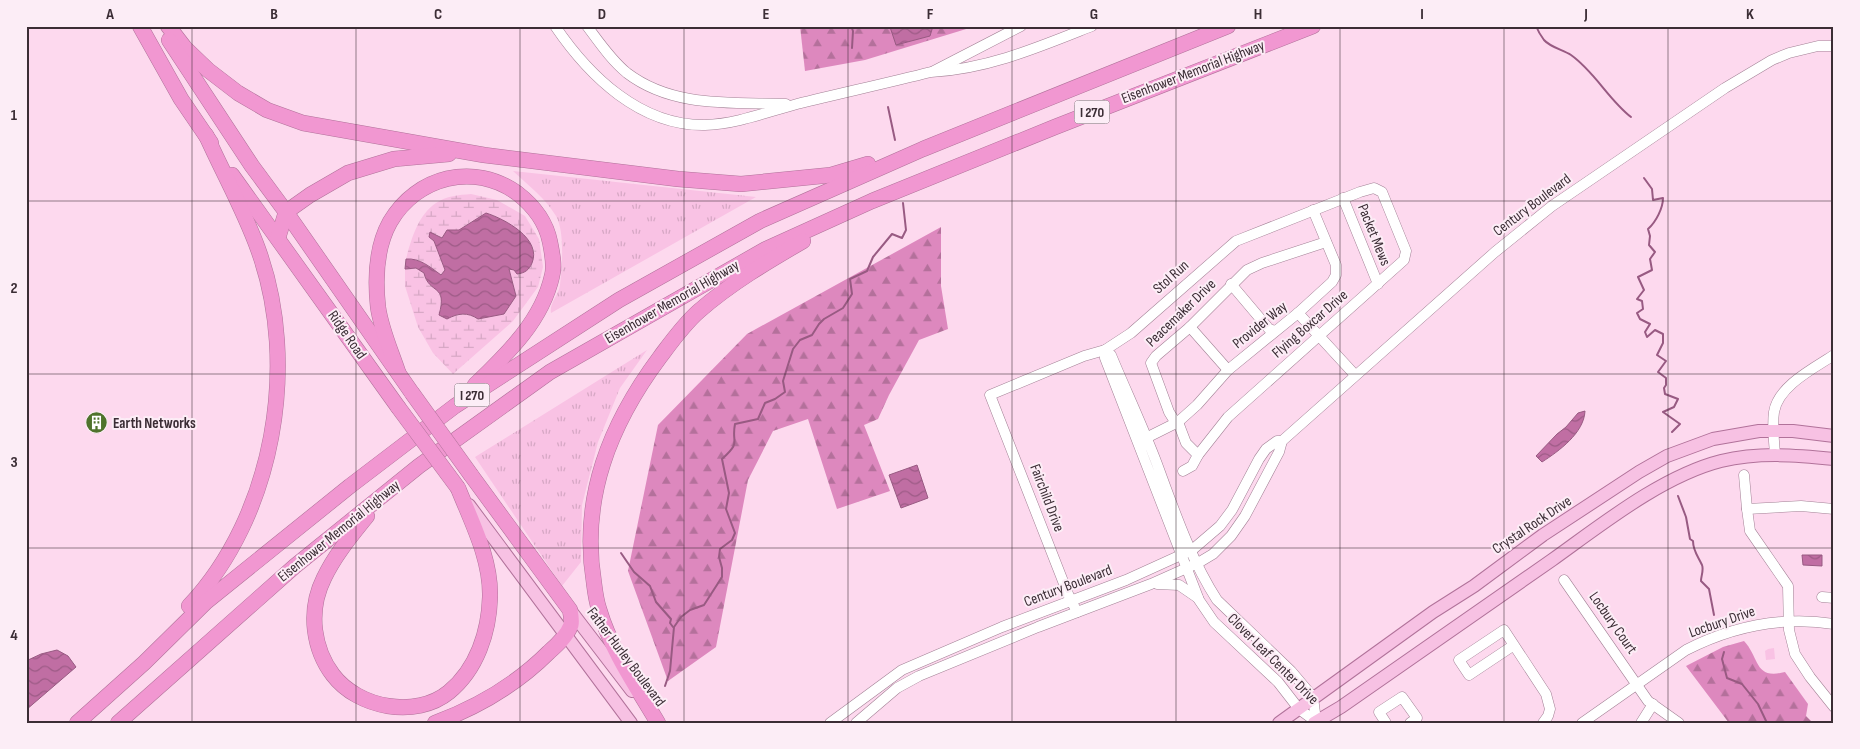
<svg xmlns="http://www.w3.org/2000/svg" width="1860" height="749" font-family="'Sofia Sans Condensed',sans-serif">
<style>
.grass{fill:url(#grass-tufts)}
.forest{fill:url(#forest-firs)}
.wetland{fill:url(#wetland-marsh)}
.park{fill:#f9c2e4}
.water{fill:url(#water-waves);stroke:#985a82}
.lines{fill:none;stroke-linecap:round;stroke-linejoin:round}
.stream{stroke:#985a82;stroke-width:2}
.minor-casing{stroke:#a28195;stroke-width:11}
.major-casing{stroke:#b1729a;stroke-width:14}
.highway-casing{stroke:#b1729a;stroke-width:16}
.minor{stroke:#fff;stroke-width:10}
.major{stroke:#f7c1e3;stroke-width:12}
.highway{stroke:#f197d1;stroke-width:15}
.highway-bridge-casing{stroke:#b1729a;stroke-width:16;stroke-linecap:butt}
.highway-bridge{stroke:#f197d1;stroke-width:15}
.grid{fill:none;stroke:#3b2d35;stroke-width:1;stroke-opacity:0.55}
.labels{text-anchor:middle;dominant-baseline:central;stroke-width:4;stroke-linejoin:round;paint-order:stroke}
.shield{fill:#fcedf6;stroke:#75676f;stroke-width:1}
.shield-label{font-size:14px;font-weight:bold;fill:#3b2d35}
.street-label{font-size:15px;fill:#3b2d35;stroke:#fcedf6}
.poi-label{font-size:15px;font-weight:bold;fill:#3b2d35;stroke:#fcedf6;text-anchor:start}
.neatline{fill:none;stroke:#3b2d35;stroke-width:2}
.grid-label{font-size:16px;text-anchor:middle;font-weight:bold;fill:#3b2d35}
</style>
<defs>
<pattern id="grass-tufts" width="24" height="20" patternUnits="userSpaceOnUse" patternTransform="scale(1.25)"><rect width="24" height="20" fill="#f9c2e4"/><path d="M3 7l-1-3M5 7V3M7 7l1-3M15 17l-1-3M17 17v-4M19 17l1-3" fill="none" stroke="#d6a7c4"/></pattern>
<pattern id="forest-firs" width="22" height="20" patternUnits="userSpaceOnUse" patternTransform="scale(1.25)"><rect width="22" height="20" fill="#dd88be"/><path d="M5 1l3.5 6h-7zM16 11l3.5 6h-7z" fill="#b4709b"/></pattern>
<pattern id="wetland-marsh" width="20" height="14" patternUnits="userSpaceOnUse" patternTransform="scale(1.25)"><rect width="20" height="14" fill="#f9c2e4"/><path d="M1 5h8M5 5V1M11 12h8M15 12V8" fill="none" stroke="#d6a7c4"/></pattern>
<pattern id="water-waves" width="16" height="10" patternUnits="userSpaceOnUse" patternTransform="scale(1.25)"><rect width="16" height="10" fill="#c06ea3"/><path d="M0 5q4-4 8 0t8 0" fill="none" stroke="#9d5b86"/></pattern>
</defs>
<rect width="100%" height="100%" fill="#fdd9ee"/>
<g class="grass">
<path d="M513 171 756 197 551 313C549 303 559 295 560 285 562 267 565 232 556 216 545 198 528 185 513 171Z"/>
<path d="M647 350 620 388 598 442 582 505 581 562 562 586 475 457Z"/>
</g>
<g class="forest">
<path d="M800 26H976L865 60 805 71Z"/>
<path d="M941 227V286L948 329 919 340 889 395 878 419 864 425 890 491 837 509 808 419 773 431 748 480 716 647 668 681 628 571 658 425 747 334Z"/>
<path d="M1744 641C1760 658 1754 680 1785 672L1808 704 1806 716 1813 723H1729L1686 666 1723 647Z"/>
</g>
<path class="wetland" d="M471 194 497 200 525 216 539 239 543 267 538 287 513 321 453 374 433 353 418 327 405 286V269L416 268 424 273C427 288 435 284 440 295 444 302 448 309 453 316L470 314 478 319 504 314 516 295 509 268 514 270 531 266C533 260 536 253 533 247 526 233 487 226 472 221L459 230 447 231 442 238 436 234 434 241 445 270 440 275C430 266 420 258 406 259 411 240 418 215 436 203 446 196 459 195 471 194Z"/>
<path class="park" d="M1774 648 1775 659 1766 660 1765 651 1768 649Z"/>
<g class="water">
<path d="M892 26H933L930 36 896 45 890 27Z"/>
<path d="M486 213C505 219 542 239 532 263 529 270 525 273 517 274L514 270 509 269 516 296 504 314 478 319C468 312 458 313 447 319L439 315C448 283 429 295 424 273L416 268 405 269 406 259C420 258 430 267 441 275L445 270 434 241 429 237 430 232 442 238 447 230H459Z"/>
<path d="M1585 411C1584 433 1559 451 1542 462L1536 456 1557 434 1566 427 1578 413Z"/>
<path d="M917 465 928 498 901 508 889 475Z"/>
<path d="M1802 555H1822V566L1803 565Z"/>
<path d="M57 650 68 656 76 667 26 710V661L41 654Z"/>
</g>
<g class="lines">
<g class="stream">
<path d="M851 26 853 31 852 48"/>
<path d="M1536 26C1538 31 1541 36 1544 40 1550 47 1563 50 1571 55 1595 72 1608 99 1631 117"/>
<path d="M888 107 895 140"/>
<path d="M1644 178 1652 189 1653 200 1663 198C1663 208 1656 222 1648 229L1650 236 1649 245 1655 252 1650 259 1652 270 1638 277 1644 290 1637 299 1642 301 1643 309 1637 313 1640 319 1650 324 1645 332 1647 337 1655 330 1663 334V343L1657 355 1666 361 1658 372 1666 378V385L1664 388 1665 394 1678 399 1674 407 1663 412 1680 424 1672 432"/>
<path d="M1678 496 1686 517 1690 539 1693 541C1693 551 1698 556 1702 565 1704 570 1701 576 1701 581L1709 589 1714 615"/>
<path d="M621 553 634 572 650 586 656 602 671 619 670 623 673 627"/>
<path d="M1724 652 1722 659 1727 678 1742 684 1758 704 1767 723"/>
<path d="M665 686 670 671 674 627 681 617 690 610 704 605 722 577V568L719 557 720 549 732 540 735 533 726 509 729 493 722 459C742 441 731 444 735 424L758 419 765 403 775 399 785 392 783 381 793 349 800 340 812 335 819 324 824 319 843 308 852 294 850 279 867 271 873 257 892 234 902 238 906 230 903 203"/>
</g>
<defs>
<g id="minor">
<path d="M555 26C589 76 640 126 705 125 736 124 767 112 797 104 842 93 887 83 931 72 988 69 1039 47 1092 26"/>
<path d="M587 26C599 42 611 60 627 73 673 108 731 102 786 104"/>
<path d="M934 71 1021 26"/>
<path d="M1343 198 1378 284"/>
<path d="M1231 284 1269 329 1275 331"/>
<path d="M1298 313 1355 375"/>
<path d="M1190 327 1228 370"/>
<path d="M1140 441 1178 422 1197 405 1228 370 1298 313 1332 282 1336 275V265L1313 210"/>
<path d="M1775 454C1774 440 1772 425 1774 412 1778 386 1814 368 1834 355"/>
<path d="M1198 455 1186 443 1178 422 1174 420 1169 412 1151 363 1156 356 1190 327 1247 270 1262 263 1326 242"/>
<path d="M1744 475 1747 509"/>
<path d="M1834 509 1801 506 1747 509 1750 531 1788 586 1789 630 1795 654 1810 677 1834 707"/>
<path d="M1564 580 1648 701 1679 723"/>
<path d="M1157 584 1179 585 1198 598"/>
<path d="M1822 597 1834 598"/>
<path d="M1077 612 1068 594 990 395 1084 356 1105 350 1131 333 1236 241 1360 192 1374 188 1382 192 1406 251 1404 260 1228 417 1198 455 1192 466 1183 471"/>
<path d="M1514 645 1469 675 1459 660 1504 630 1546 694 1550 709 1548 716 1543 723"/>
<path d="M1316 721 1313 697 1291 671 1217 600C1191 560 1174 510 1157 464 1143 427 1126 391 1111 355L1105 350V358L1199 600 1214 622 1278 682 1299 709 1318 723"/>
<path d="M830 723 902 670 1002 627 1126 580 1192 550 1220 526 1232 510 1259 459 1266 449 1277 441H1282"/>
<path d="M856 723 897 688 919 676 1038 627 1151 584 1198 563 1213 554 1231 536 1245 516 1279 452 1282 441 1495 252 1552 206 1725 88 1772 60 1789 53 1818 46H1834"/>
<path d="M1386 723 1379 712 1402 697 1417 718 1410 723"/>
<path d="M1582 723 1686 650C1733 626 1782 616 1834 624"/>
<path d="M1641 723 1653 704"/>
</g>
<g id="major">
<path d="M469 505 631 723"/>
<path d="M570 610 632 691"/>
<path d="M1279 723 1433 612 1474 586 1543 535 1639 472 1667 456 1713 439 1759 431H1793L1834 436"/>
<path d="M1314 723 1341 707C1411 658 1481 609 1552 560 1601 525 1662 476 1721 461 1759 452 1796 455 1834 459"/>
</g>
<g id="highway">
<path d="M140 26 181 99 211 143"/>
<path d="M168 26 185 48 208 70 238 93 267 110 303 123 484 155 678 179 741 184 831 175 868 164"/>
<path d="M169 40 252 166 286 212 412 393"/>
<path d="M232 175 398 407"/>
<path d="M278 238 286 212 310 195 348 173 394 159 449 154"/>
<path d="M398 372C391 351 381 329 378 307 375 279 376 247 390 222 417 176 474 162 517 193 534 206 546 222 550 242 552 253 555 265 552 276 542 321 507 354 475 385"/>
<path d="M367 516C351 536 335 555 324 578 316 594 313 613 315 630 317 646 323 662 333 675 358 708 416 719 449 692 477 669 489 632 490 597 491 559 472 523 458 488"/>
<path d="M189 606C274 516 300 364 258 249 244 210 223 173 206 135"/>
<path d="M77 723 144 663 206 602 350 486 455 406 619 300 760 221 923 149 1228 26"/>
<path d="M118 723 295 566 419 466 550 372 766 249 872 201 1055 127 1313 26"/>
<path d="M435 723C478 707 516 685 549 652 557 645 567 636 571 625 572 621 571 615 570 610L471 475"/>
<path d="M658 723C636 686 611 650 599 609 596 600 595 591 594 583 580 498 610 424 660 357 672 341 684 324 699 311 731 283 767 262 803 241"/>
</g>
</defs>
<use href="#minor" class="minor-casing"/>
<use href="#major" class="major-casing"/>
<use href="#highway" class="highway-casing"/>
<use href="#minor" class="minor"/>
<use href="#major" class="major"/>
<use href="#highway" class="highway"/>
<defs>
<g id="highway-bridge">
<path d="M412 393 471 475"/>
<path d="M398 407 458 488"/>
</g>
</defs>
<use href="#highway-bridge" class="highway-bridge-casing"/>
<use href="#highway-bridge" class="highway-bridge"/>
</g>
<path class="grid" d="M192 26V723M356 26V723M520 26V723M684 26V723M848 26V723M1012 26V723M1176 26V723M1340 26V723M1504 26V723M1668 26V723M26 201H1834M26 374H1834M26 548H1834"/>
<defs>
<symbol id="building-disc" viewBox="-11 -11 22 22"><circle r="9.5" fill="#4f732c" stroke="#fcedf6"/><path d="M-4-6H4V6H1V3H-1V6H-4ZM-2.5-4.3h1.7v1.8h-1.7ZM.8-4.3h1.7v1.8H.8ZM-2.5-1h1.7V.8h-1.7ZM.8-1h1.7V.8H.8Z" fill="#fff"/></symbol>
</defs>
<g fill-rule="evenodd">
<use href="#building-disc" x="84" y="410" width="25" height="25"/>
</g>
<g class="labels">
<g class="shield">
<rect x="1074.5" y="100.5" width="35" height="23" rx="4"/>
<rect x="454.5" y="383.5" width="35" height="23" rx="4"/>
</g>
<g class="shield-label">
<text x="1092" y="112">I 270</text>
<text x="472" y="395">I 270</text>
</g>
<g class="street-label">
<text transform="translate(1193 72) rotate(-21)">Eisenhower Memorial Highway</text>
<text transform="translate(1532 205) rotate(-37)">Century Boulevard</text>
<text transform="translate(1374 235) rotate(68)">Packet Mews</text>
<text transform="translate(1171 277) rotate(-42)">Stol Run</text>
<text transform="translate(672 302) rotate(-30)">Eisenhower Memorial Highway</text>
<text transform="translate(1181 313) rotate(-44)">Peacemaker Drive</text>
<text transform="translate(1310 324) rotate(-41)">Flying Boxcar Drive</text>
<text transform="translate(1260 325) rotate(-39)">Provider Way</text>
<text transform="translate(347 335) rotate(55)">Ridge Road</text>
<text transform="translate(1047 498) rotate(69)">Fairchild Drive</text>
<text transform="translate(1532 525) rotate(-34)">Crystal Rock Drive</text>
<text transform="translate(339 531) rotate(-39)">Eisenhower Memorial Highway</text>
<text transform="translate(1068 586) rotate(-21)">Century Boulevard</text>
<text transform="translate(1722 622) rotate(-19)">Locbury Drive</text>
<text transform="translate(1613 623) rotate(55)">Locbury Court</text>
<text transform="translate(626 657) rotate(53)">Father Hurley Boulevard</text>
<text transform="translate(1273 659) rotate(45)">Clover Leaf Center Drive</text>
</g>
<g class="poi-label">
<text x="113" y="423">Earth Networks</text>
</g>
</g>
<rect width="1860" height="749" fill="none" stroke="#fcedf6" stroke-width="55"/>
<rect x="28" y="28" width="1804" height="694" class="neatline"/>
<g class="grid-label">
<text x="110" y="19">A</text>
<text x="274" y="19">B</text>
<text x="438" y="19">C</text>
<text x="602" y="19">D</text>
<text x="766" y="19">E</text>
<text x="930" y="19">F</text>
<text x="1094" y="19">G</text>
<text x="1258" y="19">H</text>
<text x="1422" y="19">I</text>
<text x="1586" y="19">J</text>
<text x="1750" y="19">K</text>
<text x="14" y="120">1</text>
<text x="14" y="293">2</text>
<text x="14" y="467">3</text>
<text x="14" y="640">4</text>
</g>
</svg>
